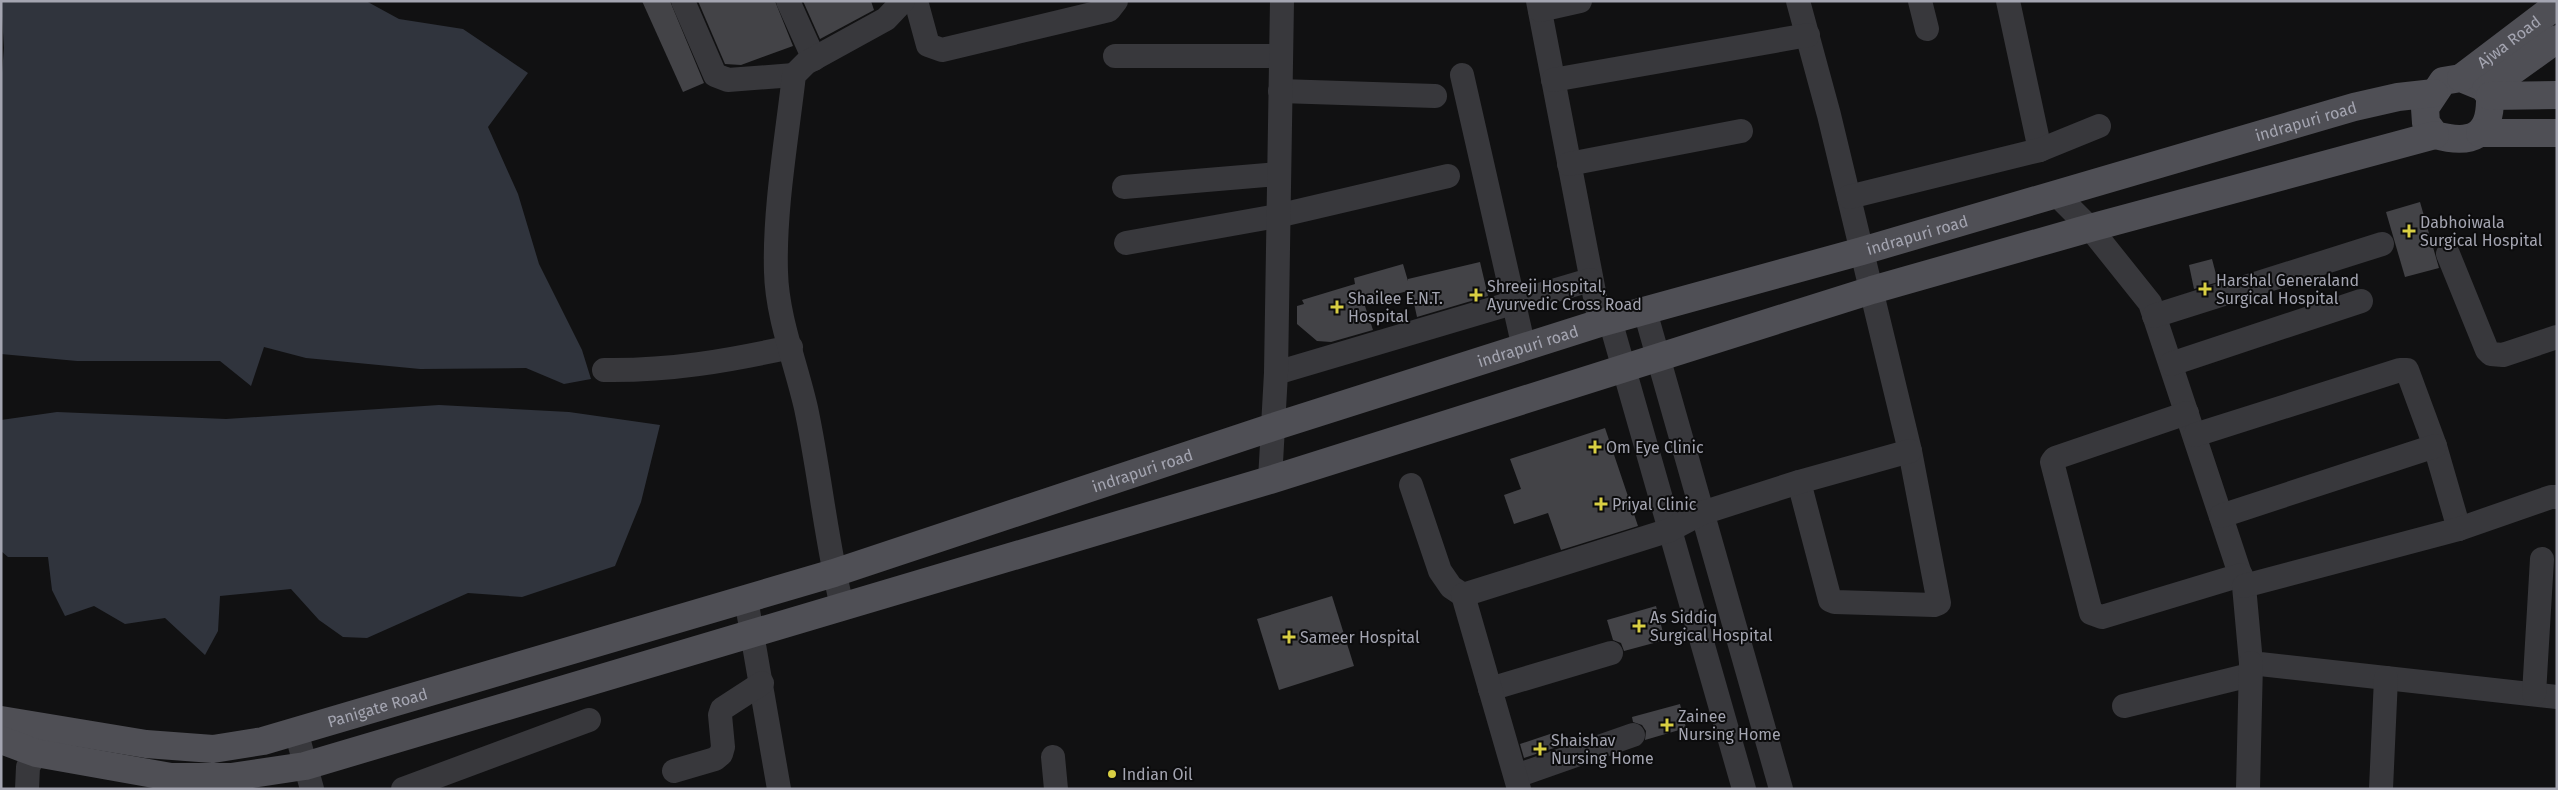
<svg xmlns="http://www.w3.org/2000/svg" width="2558" height="790" font-family="'Fira Sans',sans-serif">
<style>
.water{fill:#30343d}
.building{fill:#434347}
.lines{fill:none;stroke-linecap:round;stroke-linejoin:round}
.minor{stroke:#38383c;stroke-width:24}
.major{stroke:#4f4f55;stroke-width:28}
.poi-dot{fill:#d9cf43;stroke:#0c0c0d;stroke-width:2}
.labels{text-anchor:middle;dominant-baseline:central;stroke-width:4;stroke-linejoin:round;paint-order:stroke}
.street-label{font-size:16px;fill:#a4a5b1;stroke:#0c0c0d}
.poi-label{font-size:16px;fill:#a4a5b1;stroke:#0c0c0d;text-anchor:start}
</style>
<rect width="100%" height="100%" fill="#111112"/>
<g class="water">
<path d="M1 1H366L399 19 463 29 528 73 488 127 518 194 539 264 582 350 591 379 564 384 526 368 420 369 306 358 264 347 251 386 220 361H77L1 354V85L4 48Z"/>
<path d="M439 405 569 412 660 425 641 502 615 566 522 597 468 593 367 638 343 637 319 620 291 589 220 596 218 631 205 655 165 618 125 624 94 606 65 616 52 590 48 557H8L1 551V420L57 412 226 419Z"/>
</g>
<g class="building">
<path d="M642 1H670L704 83 683 92Z"/>
<path d="M698 1H775L793 46 741 65 725 64Z"/>
<path d="M803 1H871L874 10 820 39Z"/>
<path d="M2420 202 2439 268 2405 277 2386 212Z"/>
<path d="M2212 259 2218 282 2194 289 2189 265Z"/>
<path d="M1480 262 1488 296 1417 317 1411 290 1364 303 1373 330 1331 342 1317 341 1297 324V306L1304 304 1302 300 1355 284 1354 278 1403 264 1408 281V279Z"/>
<path d="M1605 428 1638 526 1561 550 1548 513 1514 524 1504 495 1521 489 1510 459Z"/>
<path d="M1332 596 1354 666 1279 690 1257 619Z"/>
<path d="M1656 606 1665 640 1624 651 1621 643 1613 640 1607 620Z"/>
<path d="M1680 704 1686 728 1645 740 1646 731 1642 725 1633 722 1632 717Z"/>
<path d="M1553 733 1557 747 1524 758 1520 744Z"/>
</g>
<g class="lines">
<g class="minor">
<path d="M683 1 715 75 728 80 794 75"/>
<path d="M788 1 814 59"/>
<path d="M916 1 928 45 942 50 1109 10 1116 1"/>
<path d="M1538 1 1600 323"/>
<path d="M1798 1 1829 115 1910 451 1939 603 1934 605 1835 602 1830 600 1799 482"/>
<path d="M1920 1 1927 29"/>
<path d="M2008 1 2040 150"/>
<path d="M1540 10 1580 1"/>
<path d="M1115 56H1281"/>
<path d="M1462 75 1524 348"/>
<path d="M1553 80 1808 35"/>
<path d="M1280 91 1435 96"/>
<path d="M1569 164 1741 131"/>
<path d="M1124 187 1278 174"/>
<path d="M2056 194 2090 228 2150 303 2244 586 2251 663 2557 697"/>
<path d="M1849 197 2040 150 2099 126"/>
<path d="M1126 243 1277 216 1448 176"/>
<path d="M2448 254 2487 350 2491 354 2503 355 2557 337"/>
<path d="M1645 311 1781 789"/>
<path d="M2154 316 2382 244"/>
<path d="M1610 320 1744 789"/>
<path d="M2171 364 2361 301"/>
<path d="M604 370C670 371 727 361 791 347"/>
<path d="M1276 373 1590 280"/>
<path d="M2187 413 2055 458 2052 462 2091 613 2102 617 2241 575"/>
<path d="M2195 435 2400 370H2407L2435 446 2459 529"/>
<path d="M1270 480 1276 373 1282 1"/>
<path d="M1411 485 1440 571 1451 587 1463 595"/>
<path d="M2221 516 2435 446"/>
<path d="M2244 586 2459 529 2551 497H2557"/>
<path d="M746 599 779 789"/>
<path d="M842 606C826 541 820 474 806 408 796 364 777 317 776 272 774 210 787 137 794 75L806 63 886 19 903 1"/>
<path d="M1490 689 1611 653"/>
<path d="M2534 694 2542 559"/>
<path d="M2124 706 2250 675"/>
<path d="M296 731 312 789"/>
<path d="M1053 757 1056 789"/>
<path d="M674 771 715 759 721 754 723 747 720 715 722 709 762 683"/>
<path d="M1516 776 1633 735"/>
<path d="M27 789 28 767 36 753"/>
<path d="M403 789 589 720"/>
<path d="M1519 789 1463 595 1670 530 1702 513 1799 482 1910 451"/>
<path d="M2248 789 2251 663"/>
<path d="M2381 789 2386 678"/>
</g>
<g class="major">
<path d="M2461 78 2483 87 2490 96C2491 137 2472 145 2435 135L2426 123 2425 108 2443 81Z"/>
<path id="s1" d="M2461 78 2557 5"/>
<path d="M2486 90 2557 39"/>
<path d="M2490 96 2557 95"/>
<path d="M2480 133H2557"/>
<path id="s2" d="M1 720 146 744 213 749 263 741 834 573 1273 427 1600 323 1862 251 2354 107 2398 97 2434 93"/>
<path d="M1 740 36 753 171 777H231L305 766 1270 480 1872 290 2090 228 2435 135"/>
</g>
</g>
<g class="poi-dot">
<path d="M2406.5 223.5h5v5h5v5h-5v5h-5v-5h-5v-5h5z"/>
<path d="M2202.5 281.5h5v5h5v5h-5v5h-5v-5h-5v-5h5z"/>
<path d="M1473.5 287.5h5v5h5v5h-5v5h-5v-5h-5v-5h5z"/>
<path d="M1334.5 299.5h5v5h5v5h-5v5h-5v-5h-5v-5h5z"/>
<path d="M1592.5 439.5h5v5h5v5h-5v5h-5v-5h-5v-5h5z"/>
<path d="M1598.5 496.5h5v5h5v5h-5v5h-5v-5h-5v-5h5z"/>
<path d="M1636.5 618.5h5v5h5v5h-5v5h-5v-5h-5v-5h5z"/>
<path d="M1286.5 629.5h5v5h5v5h-5v5h-5v-5h-5v-5h5z"/>
<path d="M1664.5 717.5h5v5h5v5h-5v5h-5v-5h-5v-5h5z"/>
<path d="M1537.5 741.5h5v5h5v5h-5v5h-5v-5h-5v-5h5z"/>
<circle cx="1112" cy="774" r="5"/>
</g>
<g class="labels">
<g class="street-label">
<text stroke="none"><textPath href="#s1" startOffset="60">Ajwa Road</textPath></text>
<text stroke="none"><textPath href="#s2" startOffset="2400">indrapuri road</textPath></text>
<text stroke="none"><textPath href="#s2" startOffset="1995">indrapuri road</textPath></text>
<text stroke="none"><textPath href="#s2" startOffset="1590">indrapuri road</textPath></text>
<text stroke="none"><textPath href="#s2" startOffset="1185">indrapuri road</textPath></text>
<text stroke="none"><textPath href="#s2" startOffset="384">Panigate Road</textPath></text>
</g>
<g class="poi-label">
<text x="2420" y="222">Dabhoiwala<tspan x="2420" dy="18">Surgical Hospital</tspan></text>
<text x="2216" y="280">Harshal Generaland<tspan x="2216" dy="18">Surgical Hospital</tspan></text>
<text x="1487" y="286">Shreeji Hospital,<tspan x="1487" dy="18">Ayurvedic Cross Road</tspan></text>
<text x="1348" y="298">Shailee E.N.T.<tspan x="1348" dy="18">Hospital</tspan></text>
<text x="1606" y="447">Om Eye Clinic</text>
<text x="1612" y="504">Priyal Clinic</text>
<text x="1650" y="617">As Siddiq<tspan x="1650" dy="18">Surgical Hospital</tspan></text>
<text x="1300" y="637">Sameer Hospital</text>
<text x="1678" y="716">Zainee<tspan x="1678" dy="18">Nursing Home</tspan></text>
<text x="1551" y="740">Shaishav<tspan x="1551" dy="18">Nursing Home</tspan></text>
<text x="1122" y="774">Indian Oil</text>
</g>
</g>
<rect width="2558" height="790" fill="none" stroke="#a4a5b1" stroke-width="5"/>
</svg>
